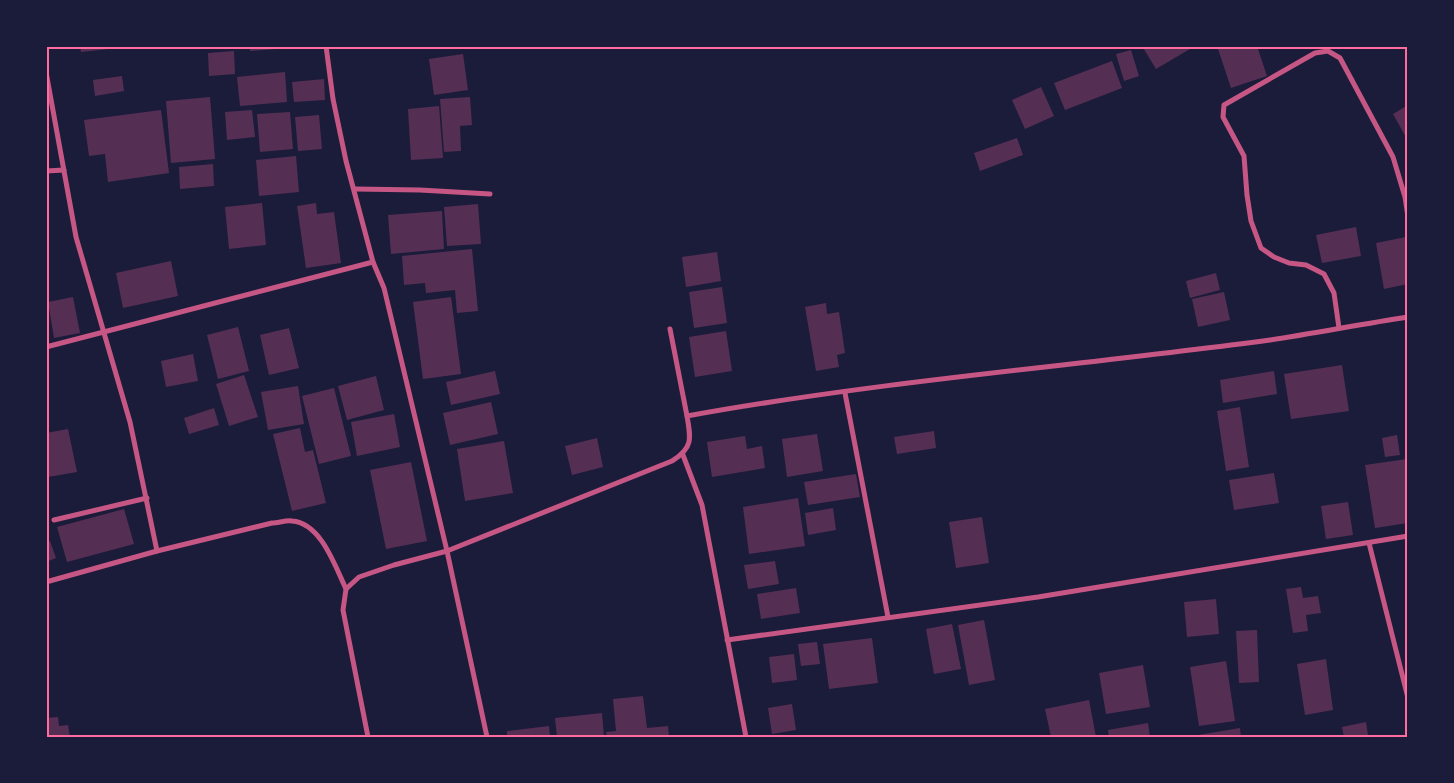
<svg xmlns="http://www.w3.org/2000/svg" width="1454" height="783" font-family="'PT Sans Narrow',sans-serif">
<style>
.building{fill:#542f53}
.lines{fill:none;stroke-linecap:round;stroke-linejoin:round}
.minor{stroke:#c65784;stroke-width:5}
.neatline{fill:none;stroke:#ff6b9d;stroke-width:2}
</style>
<rect width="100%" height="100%" fill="#1b1b3a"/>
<g class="building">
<path d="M80 46H109V49L81 52Z"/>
<path d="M250 46H290V48L250 51Z"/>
<path d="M1142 46H1195L1156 69Z"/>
<path d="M1217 46H1257L1267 76 1231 88Z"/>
<path d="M1131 50 1139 76 1124 81 1116 54Z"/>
<path d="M234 51 235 74 209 76 208 53Z"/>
<path d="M463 54 468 90 434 95 429 59Z"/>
<path d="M1112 61 1122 88 1065 110 1054 83Z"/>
<path d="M285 72 287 102 240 106 237 77Z"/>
<path d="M122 76 124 91 95 96 93 80Z"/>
<path d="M324 79 325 100 294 102 292 82Z"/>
<path d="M1041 87 1054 116 1025 129 1012 100Z"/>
<path d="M210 97 215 159 171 163 166 101Z"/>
<path d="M470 97 472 125 460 126 461 151 444 152 440 99Z"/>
<path d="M1408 105V141L1393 114Z"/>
<path d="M439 106 443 158 411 160 408 109Z"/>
<path d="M161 110 169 173 108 182 105 154 89 156 84 120Z"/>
<path d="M252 110 255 137 227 140 225 112Z"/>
<path d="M290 112 293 149 260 152 257 114Z"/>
<path d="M319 115 322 149 298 151 295 117Z"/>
<path d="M1017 138 1023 155 980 171 974 153Z"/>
<path d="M296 156 299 192 259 196 256 160Z"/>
<path d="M213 164 214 186 180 189 179 167Z"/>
<path d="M262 203 266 245 229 249 225 207Z"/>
<path d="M316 203 317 214 334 212 341 263 306 268 297 206Z"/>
<path d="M478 204 481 244 447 246 444 207Z"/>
<path d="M442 211 444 249 391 254 388 215Z"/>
<path d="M1356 227 1361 256 1322 263 1316 235Z"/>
<path d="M1406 237 1408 247V284L1384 289 1376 243Z"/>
<path d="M472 249 478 311 457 313 455 290 426 293 425 283 404 285 402 256Z"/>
<path d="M717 252 721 281 686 287 682 257Z"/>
<path d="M171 261 178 296 123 308 116 273Z"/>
<path d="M1216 273 1220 290 1190 298 1186 281Z"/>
<path d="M722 287 727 323 694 328 689 292Z"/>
<path d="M1224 292 1230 320 1198 327 1192 299Z"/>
<path d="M73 297 80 333 54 338 48 302Z"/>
<path d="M451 297 461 374 423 379 413 302Z"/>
<path d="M826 303 827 314 839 312 845 353 837 355 839 367 816 371 805 307Z"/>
<path d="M238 327 249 371 218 379 207 335Z"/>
<path d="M289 328 299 368 269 375 260 335Z"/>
<path d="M726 331 732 371 695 377 689 337Z"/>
<path d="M193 354 198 381 166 387 161 361Z"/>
<path d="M1342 365 1349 411 1291 419 1284 374Z"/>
<path d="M495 371 500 394 451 405 446 382Z"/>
<path d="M1274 371 1277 394 1223 403 1220 380Z"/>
<path d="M244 375 258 417 229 426 216 384Z"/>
<path d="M376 376 384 410 347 420 338 386Z"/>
<path d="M298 386 304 424 268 430 261 392Z"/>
<path d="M334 388 351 456 319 464 302 396Z"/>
<path d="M491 402 498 434 450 445 443 413Z"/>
<path d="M1240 407 1249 467 1226 471 1217 411Z"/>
<path d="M214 408 219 425 189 434 184 418Z"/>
<path d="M394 414 400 447 357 456 351 422Z"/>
<path d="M300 428 305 452 313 450 326 503 292 511 273 434Z"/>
<path d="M68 429 77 472 48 477 46 466V433Z"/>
<path d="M934 431 936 448 897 454 894 437Z"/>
<path d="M817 434 823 471 787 477 782 439Z"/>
<path d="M1397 435 1400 455 1385 457 1382 438Z"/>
<path d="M745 436 747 449 762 446 765 468 712 477 707 442Z"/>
<path d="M597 438 603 467 572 475 565 446Z"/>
<path d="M504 441 513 493 465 501 457 449Z"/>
<path d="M1407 459 1408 523 1375 528 1365 465Z"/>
<path d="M411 462 427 541 386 549 370 470Z"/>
<path d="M1274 473 1279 503 1234 510 1229 480Z"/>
<path d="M856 474 860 497 808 505 804 482Z"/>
<path d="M798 498 805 546 749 554 743 507Z"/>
<path d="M1348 502 1353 535 1326 539 1321 506Z"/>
<path d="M833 508 836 530 808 535 805 513Z"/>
<path d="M124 509 134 544 67 562 57 527Z"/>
<path d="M982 517 989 563 956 568 949 522Z"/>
<path d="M50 541 56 558 46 562V542Z"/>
<path d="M775 561 779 584 748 589 744 565Z"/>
<path d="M1301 587 1303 598 1318 596 1321 613 1306 615 1308 631 1293 633 1286 589Z"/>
<path d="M796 588 800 613 761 619 757 594Z"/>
<path d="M1216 599 1219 634 1187 637 1184 602Z"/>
<path d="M984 620 995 680 969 685 958 625Z"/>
<path d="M952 624 961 669 934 674 926 629Z"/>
<path d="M1257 630 1259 682 1239 683 1236 631Z"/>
<path d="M872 638 878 683 829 689 823 644Z"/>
<path d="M817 642 820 664 801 666 798 644Z"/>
<path d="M794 654 797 680 772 683 769 657Z"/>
<path d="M1326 659 1333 710 1305 715 1297 664Z"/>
<path d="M1226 661 1235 721 1199 726 1190 667Z"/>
<path d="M1143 665 1150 707 1106 714 1099 673Z"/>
<path d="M643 696 647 728 668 726 669 737H607L606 732 616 731 613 699Z"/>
<path d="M1089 700 1096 737H1051L1045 709Z"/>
<path d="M792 704 796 730 772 734 768 708Z"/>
<path d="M602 713 604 737H557L555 718Z"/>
<path d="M58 717 59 726 68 725 70 737H48L46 718Z"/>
<path d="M1366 722 1368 735 1344 737 1342 727Z"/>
<path d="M1148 723 1150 737H1109L1108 730Z"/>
<path d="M549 726 550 737H507V731Z"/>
<path d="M1240 728 1241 737H1192V736Z"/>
</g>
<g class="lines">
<g class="minor">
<path d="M326 46 333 99 346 161 373 262 384 288 447 551 487 737"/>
<path d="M46 72 76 237 130 422 157 551"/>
<path d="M46 171 64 170"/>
<path d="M355 189 420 190 490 194"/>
<path d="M1339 328 1334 293 1324 274 1306 265 1289 263 1274 257 1261 248 1251 221 1247 195 1244 156 1223 117 1224 105 1315 53 1328 51 1340 58 1393 157 1405 197 1408 217"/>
<path d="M670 329 687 416"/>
<path d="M46 347 373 262"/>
<path d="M845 393 888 617"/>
<path d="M683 455 702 505 746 737"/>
<path d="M54 520 147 498"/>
<path d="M1369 543 1408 698"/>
<path d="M46 582 157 551 272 523C278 523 286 520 292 521 321 523 335 566 346 589"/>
<path d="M727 640 1038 597 1408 536"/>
<path d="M368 737 343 610 346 589 359 577 394 565 447 551 672 461C693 448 691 439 687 416 880 381 1076 366 1270 340 1316 333 1362 324 1408 317"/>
</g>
</g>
<rect width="1454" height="783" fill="none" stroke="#1b1b3a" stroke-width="95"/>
<rect x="48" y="48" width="1358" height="688" class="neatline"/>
</svg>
